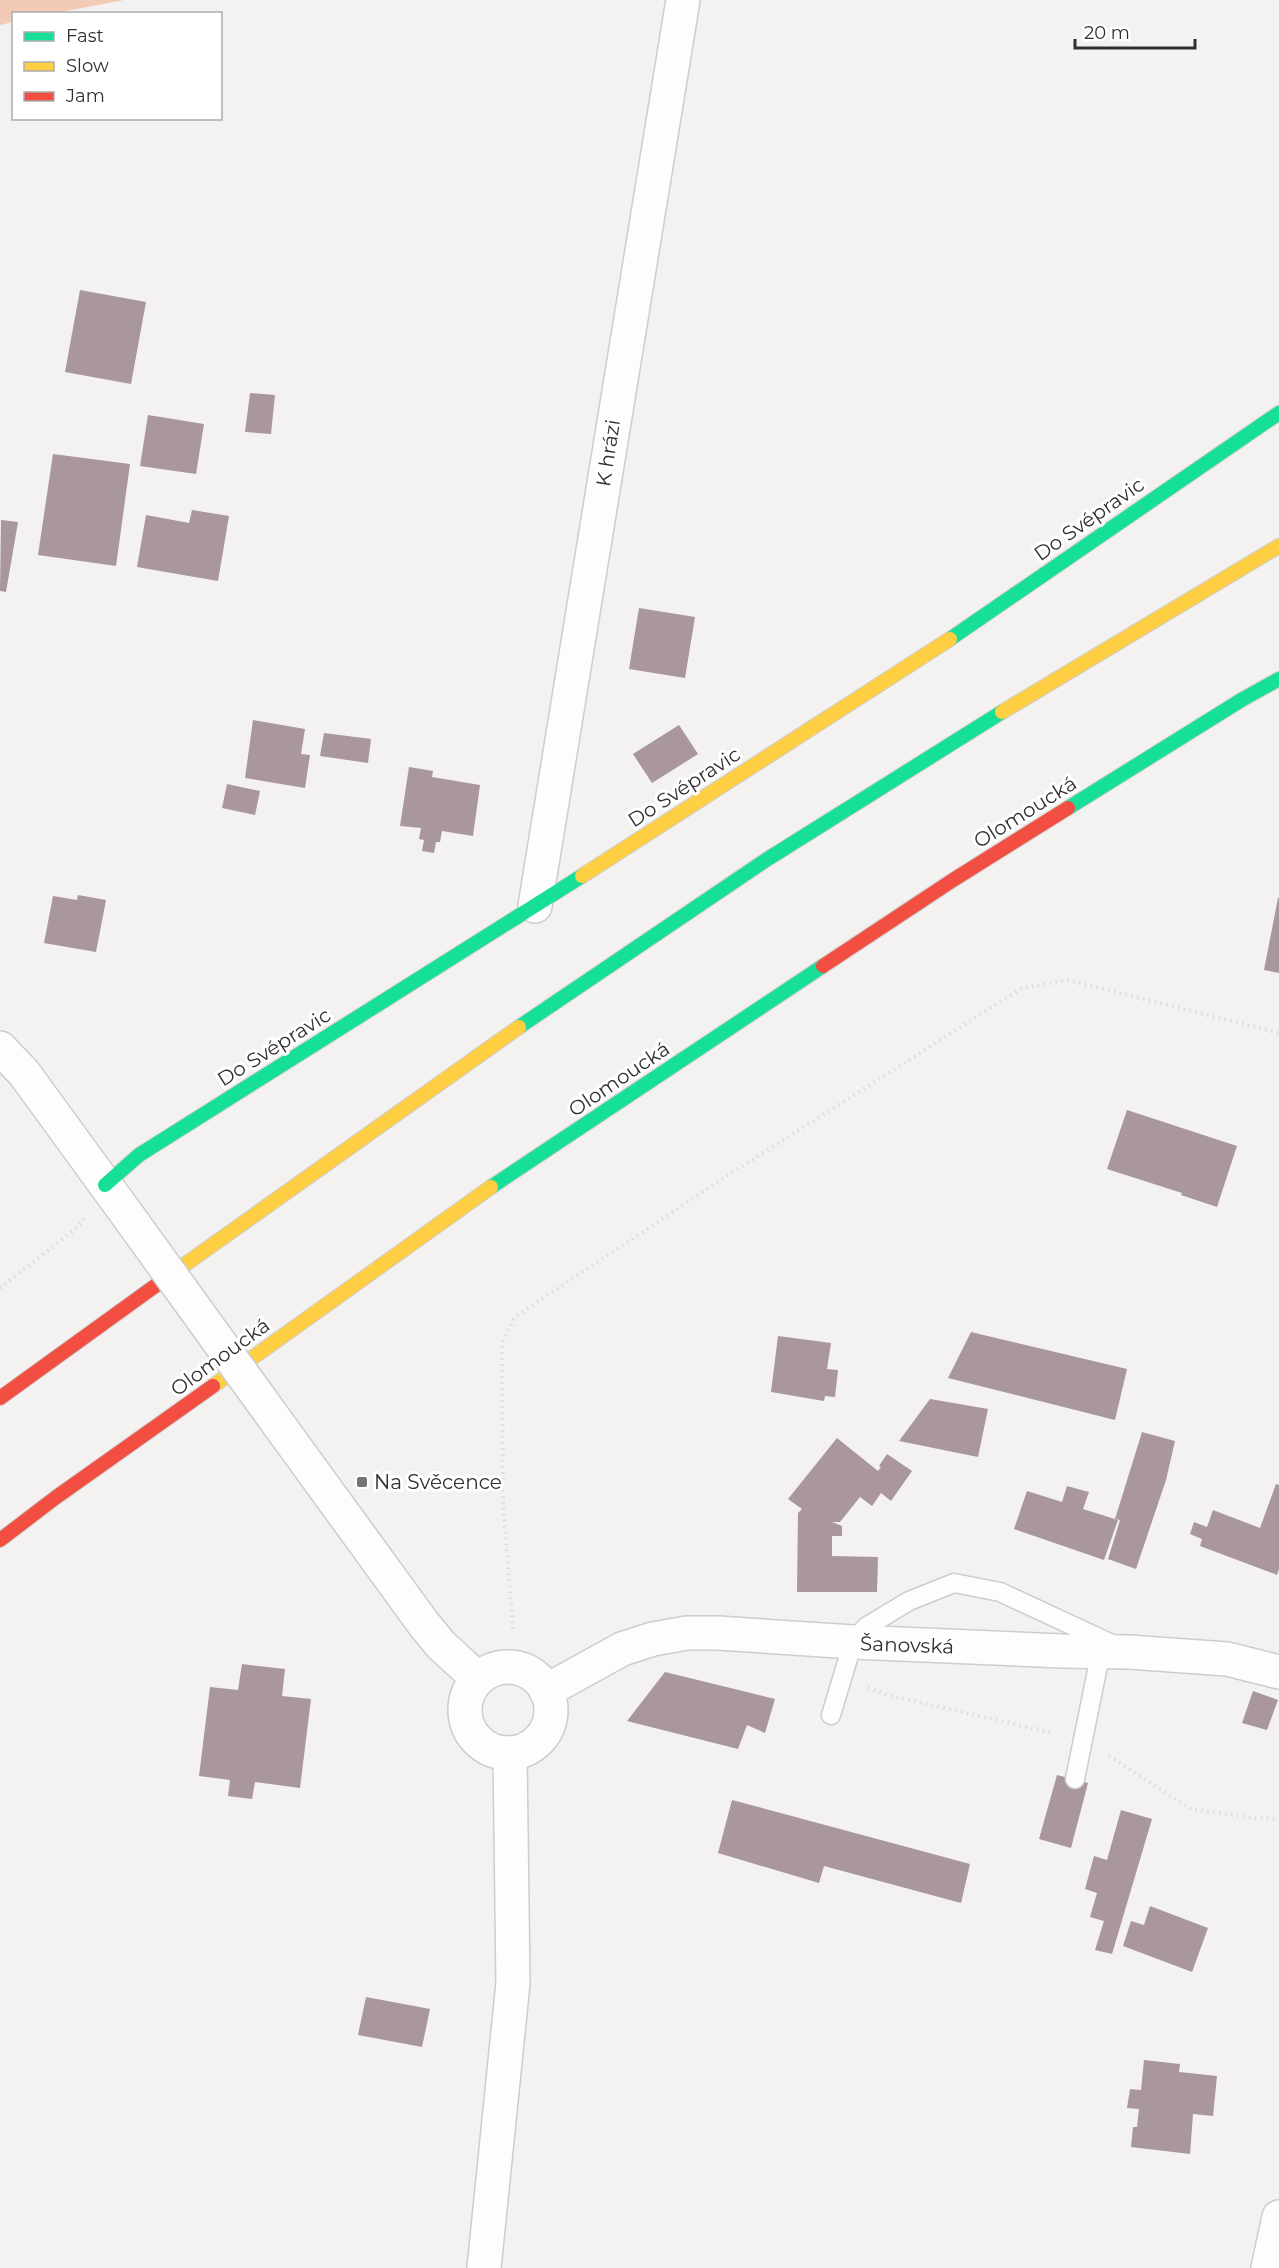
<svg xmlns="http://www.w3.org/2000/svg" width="1279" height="2268" font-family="Montserrat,sans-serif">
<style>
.green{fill:#f2cbb7}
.building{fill:#a9969e}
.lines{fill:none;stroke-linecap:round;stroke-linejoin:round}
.lane-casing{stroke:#cecccc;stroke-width:21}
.street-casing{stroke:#cecccc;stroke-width:36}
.fast-casing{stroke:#cecccc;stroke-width:16}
.slow-casing{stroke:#cecccc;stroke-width:16}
.jam-casing{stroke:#cecccc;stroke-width:16}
.path{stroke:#dcdcdc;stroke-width:4;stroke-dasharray:1.5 4.5;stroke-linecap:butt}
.lane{stroke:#fdfdfd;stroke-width:18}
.street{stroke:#fdfdfd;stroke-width:33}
.fast{stroke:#16e098;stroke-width:14}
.slow{stroke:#ffcf43;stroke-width:14}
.jam{stroke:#f24e42;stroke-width:14}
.street-bridge-casing{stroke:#cecccc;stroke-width:36;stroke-linecap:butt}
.street-bridge{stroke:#fdfdfd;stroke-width:33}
.poi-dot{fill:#757373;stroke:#fff;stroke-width:2}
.labels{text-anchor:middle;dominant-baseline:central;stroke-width:6;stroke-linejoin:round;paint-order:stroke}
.street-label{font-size:20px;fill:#312f2f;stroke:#fff}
.poi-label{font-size:20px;fill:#312f2f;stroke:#fff;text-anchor:start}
</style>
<rect width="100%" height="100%" fill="#f4f1f1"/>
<path class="green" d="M0 0H124L56 13 14 14 13 22 0 25Z"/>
<g class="building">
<path d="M80 290 146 302 131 384 65 372Z"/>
<path d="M250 393 275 395 271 434 245 432Z"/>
<path d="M148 415 204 424 196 474 140 466Z"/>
<path d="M53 454 130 464 116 566 38 555Z"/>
<path d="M192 510 229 516 218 581 137 567 146 515 189 523Z"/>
<path d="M1 520 18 522 6 592 0 591Z"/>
<path d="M639 608 695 617 685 678 629 669Z"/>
<path d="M253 720 305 729 301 754 310 755 305 788 245 778Z"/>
<path d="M679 725 698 754 652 783 633 754Z"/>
<path d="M324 733 371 739 368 763 320 756Z"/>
<path d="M409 767 433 771 432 777 480 785 473 836 442 831 440 842H436L434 853 422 851 424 840 419 839 421 828 400 826Z"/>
<path d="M227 784 260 791 255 815 222 808Z"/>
<path d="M78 895 106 900 96 952 44 943 53 896 77 900Z"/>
<path d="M1278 898H1279V973L1264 970Z"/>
<path d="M1127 1110 1237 1146 1217 1207 1181 1195 1182 1193 1107 1169Z"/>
<path d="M971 1332 1127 1369 1115 1420 948 1378Z"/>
<path d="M778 1336 831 1343 827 1369 838 1370 835 1397 825 1396 824 1401 771 1392Z"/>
<path d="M930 1399 988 1409 978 1457 899 1441Z"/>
<path d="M1142 1432 1175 1441 1166 1480 1136 1569 1108 1559 1120 1520 1115 1519Z"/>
<path d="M837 1438 878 1471 881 1467 879 1466 887 1454 912 1471 891 1501 881 1493 872 1506 860 1497 840 1522H832L842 1526V1536H832V1556L878 1557 877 1592H797L798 1513 802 1509 788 1499Z"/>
<path d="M1276 1484 1279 1485V1569L1277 1575 1200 1546 1202 1539 1190 1534 1194 1522 1207 1527 1213 1510 1260 1528Z"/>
<path d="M1067 1486 1089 1492 1083 1509 1118 1520 1104 1560 1014 1529 1027 1491 1062 1502Z"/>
<path d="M242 1664 285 1669 282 1696 311 1699 300 1788 255 1782 252 1799 228 1796 230 1780 199 1776 210 1687 238 1690Z"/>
<path d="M665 1672 775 1699 765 1733 747 1725 738 1749 627 1721Z"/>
<path d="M1253 1691 1278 1700 1267 1730 1242 1723Z"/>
<path d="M1057 1775 1088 1783 1071 1848 1039 1839Z"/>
<path d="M732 1800 970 1864 961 1903 824 1866 819 1883 718 1853Z"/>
<path d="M1121 1810 1152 1819 1112 1954 1095 1950 1104 1921 1090 1917 1097 1893 1085 1889 1094 1856 1107 1860Z"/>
<path d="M1150 1906 1208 1928 1192 1972 1123 1946 1131 1921 1144 1925Z"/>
<path d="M366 1997 430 2009 422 2047 358 2035Z"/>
<path d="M1144 2060 1180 2064 1179 2072 1217 2076 1213 2116 1193 2114 1190 2154 1131 2147 1133 2127H1137L1139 2109 1127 2108 1130 2089 1141 2090Z"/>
</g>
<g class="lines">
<defs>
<g id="lane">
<path d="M831 1715 853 1642 866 1627 909 1601 954 1583 1000 1592 1114 1645"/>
<path d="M1075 1779 1101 1651"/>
</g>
<g id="street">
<path d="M535 906 683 0"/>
<path d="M0 1048 24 1073 131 1220"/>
<path d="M279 1425 423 1623 441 1645 478 1679"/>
<circle cx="508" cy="1710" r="43"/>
<path d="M546 1691 622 1649 653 1639 687 1633H718L853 1642 1062 1651 1129 1652 1227 1659 1279 1672"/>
<path d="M484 2268 513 1983 510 1753"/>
<path d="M1268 2268 1279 2217"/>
</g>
<g id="fast">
<path d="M950 639 1279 413"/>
<path d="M1068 808 1243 699 1279 679"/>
<path d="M519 1027 766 860 1002 712"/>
<path d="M105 1185 139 1155 582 876"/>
<path d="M491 1187 823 966"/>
</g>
<g id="slow">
<path d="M1002 712 1279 546"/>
<path d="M582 876 950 639"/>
<path d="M173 1273 519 1027"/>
<path d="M213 1386 491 1187"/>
</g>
<g id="jam">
<path d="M823 966 953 880 1068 808"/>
<path d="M0 1398 173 1273"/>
<path d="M0 1540 55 1498 213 1386"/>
</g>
</defs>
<use href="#lane" class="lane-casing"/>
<use href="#street" class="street-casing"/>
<use href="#fast" class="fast-casing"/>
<use href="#slow" class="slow-casing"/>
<use href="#jam" class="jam-casing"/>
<g class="path">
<path d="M0 1288 78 1227 84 1218"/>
<path d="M513 1629 503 1502 502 1342 515 1317 722 1179 1022 988 1068 980 1279 1033"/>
<path d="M868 1688 888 1695 1053 1733"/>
<path d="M1109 1756 1191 1809 1255 1818 1279 1819"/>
</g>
<use href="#lane" class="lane"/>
<use href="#street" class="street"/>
<use href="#fast" class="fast"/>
<use href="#slow" class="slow"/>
<use href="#jam" class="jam"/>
<defs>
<path id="street-bridge" d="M131 1220 279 1425"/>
</defs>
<use href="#street-bridge" class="street-bridge-casing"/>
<use href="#street-bridge" class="street-bridge"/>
</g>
<rect class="poi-dot" x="356" y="1476" width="12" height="12" rx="3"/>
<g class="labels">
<g class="street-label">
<text transform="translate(608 453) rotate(-81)">K hrázi</text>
<text transform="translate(1089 519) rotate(-35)">Do Svépravic</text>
<text transform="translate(684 787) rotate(-33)">Do Svépravic</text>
<text transform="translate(1025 812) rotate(-32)">Olomoucká</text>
<text transform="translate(274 1047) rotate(-32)">Do Svépravic</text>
<text transform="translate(619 1079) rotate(-34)">Olomoucká</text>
<text transform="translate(220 1357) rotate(-36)">Olomoucká</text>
<text transform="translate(907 1645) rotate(2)">Šanovská</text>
</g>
<g class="poi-label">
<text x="374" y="1482">Na Svěcence</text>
</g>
</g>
<rect x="12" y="12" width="210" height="108" fill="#ffffff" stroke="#adacac" stroke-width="1.5"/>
<rect x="24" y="32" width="30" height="9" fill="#16e098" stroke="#adacac" stroke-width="1.5"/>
<text x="66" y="42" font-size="18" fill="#312f2f">Fast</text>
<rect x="24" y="62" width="30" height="9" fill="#ffcf43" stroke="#adacac" stroke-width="1.5"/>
<text x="66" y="72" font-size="18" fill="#312f2f">Slow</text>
<rect x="24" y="92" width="30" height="9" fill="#f24e42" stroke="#adacac" stroke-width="1.5"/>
<text x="66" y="102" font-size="18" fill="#312f2f">Jam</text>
<path d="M1075 39v9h120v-9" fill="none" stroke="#312f2f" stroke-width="3"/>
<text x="1084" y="39" font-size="18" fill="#312f2f" stroke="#ffffff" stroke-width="4.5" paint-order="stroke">20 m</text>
</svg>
